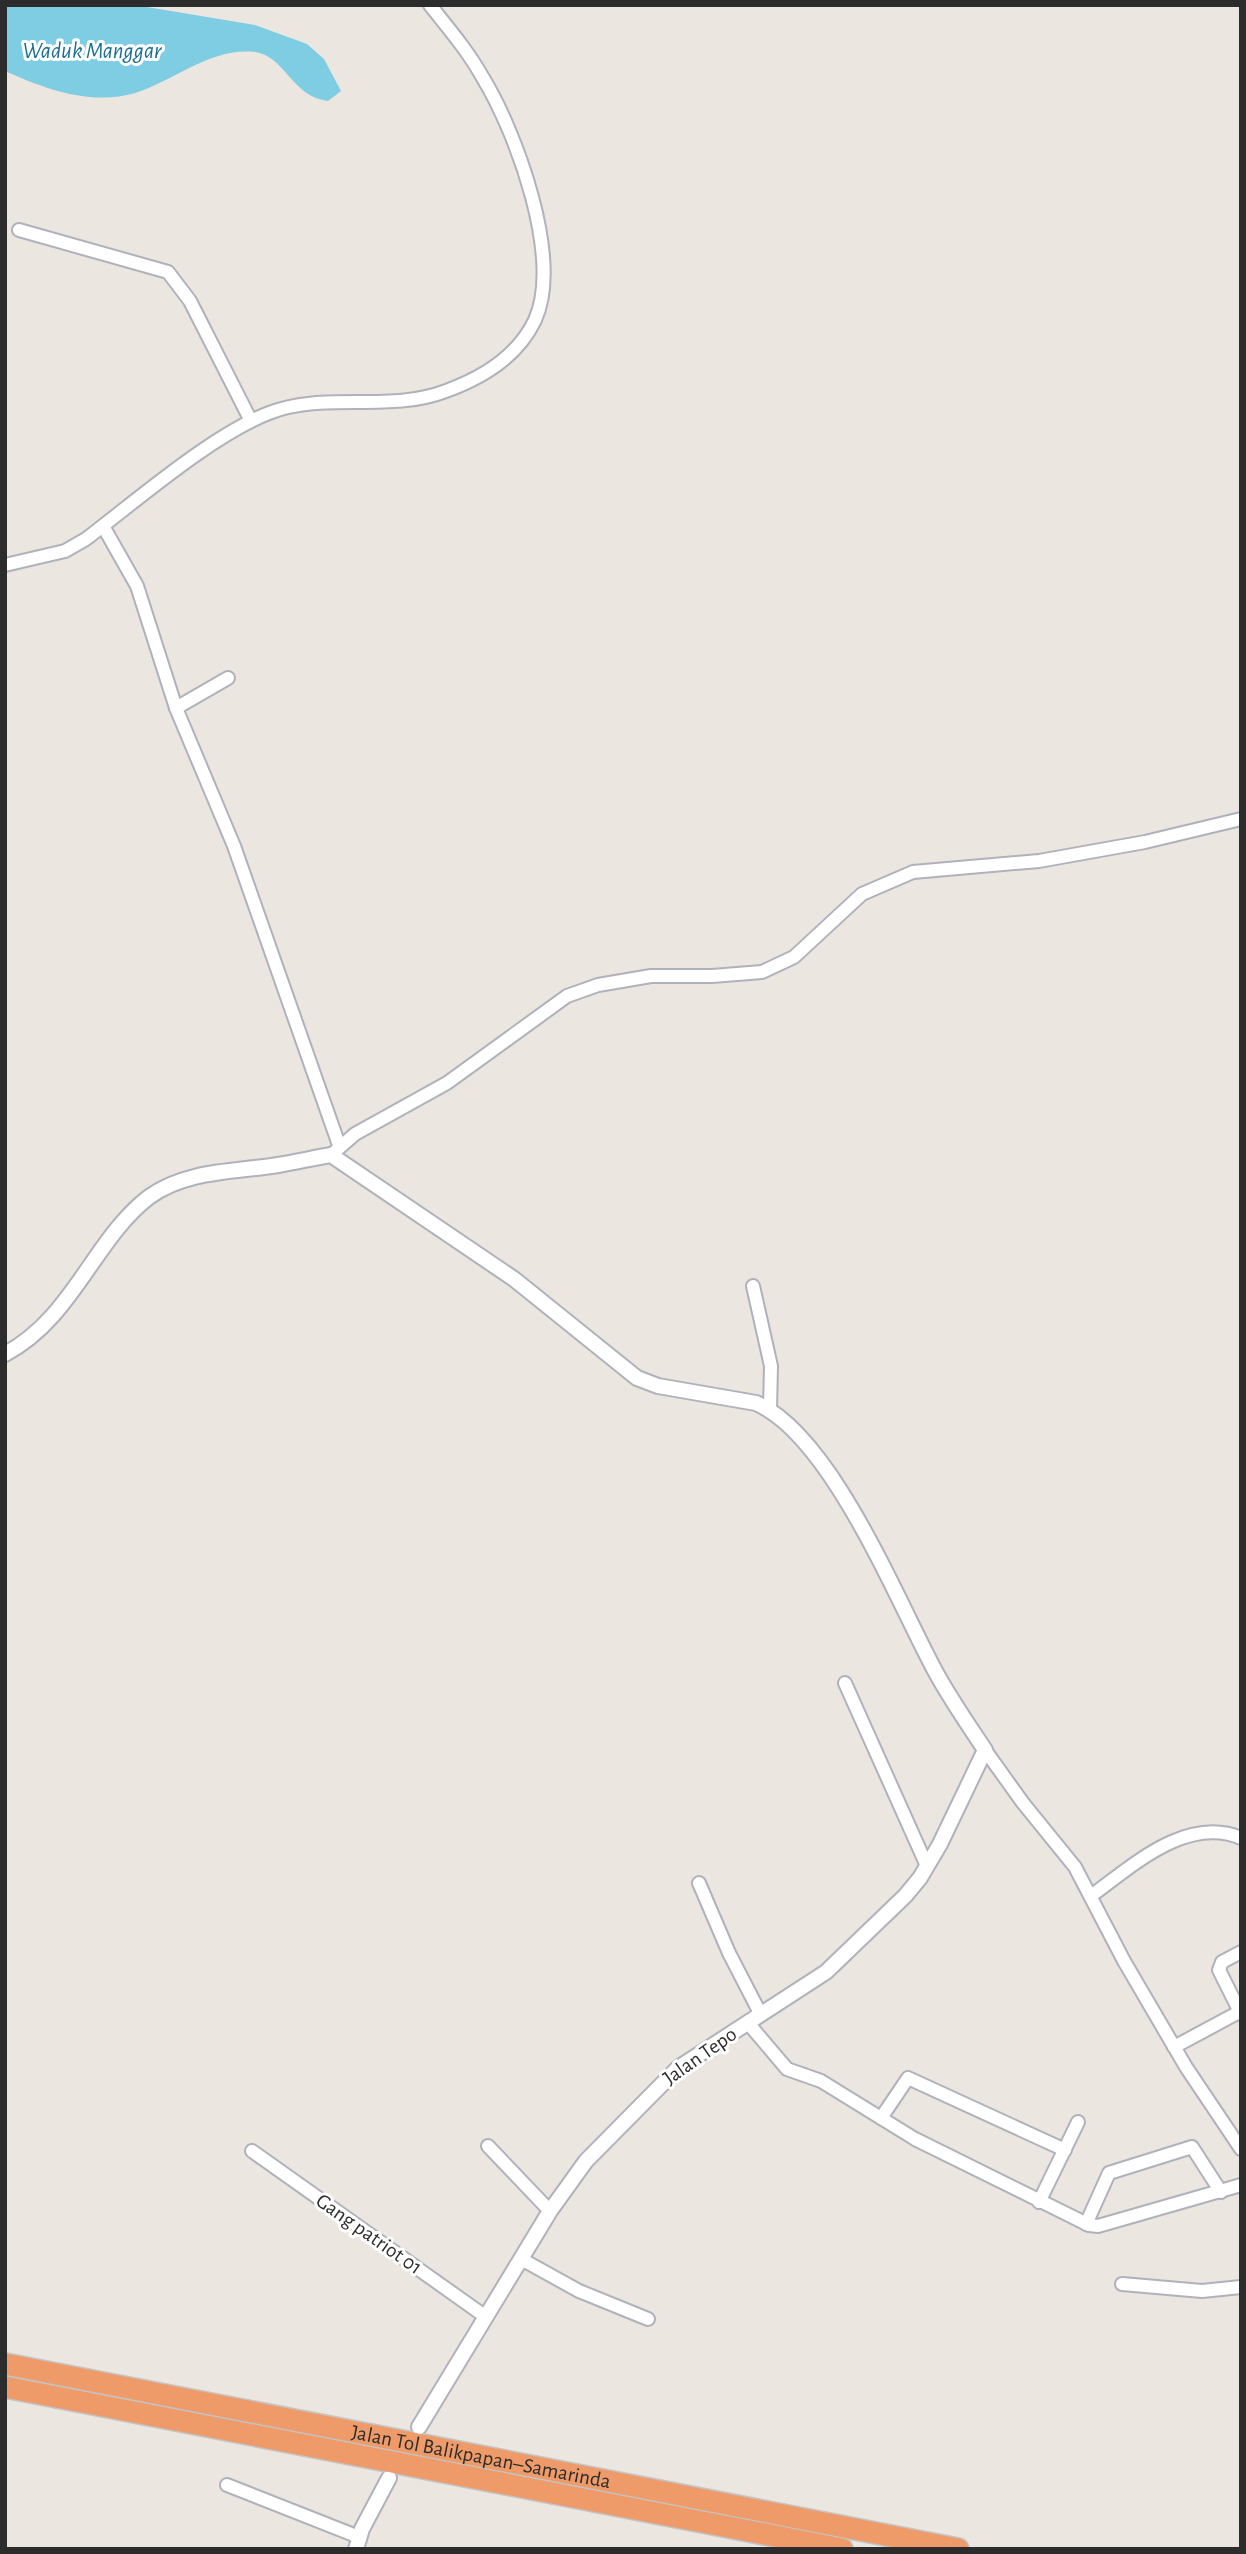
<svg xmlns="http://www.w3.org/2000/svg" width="1246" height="2554" font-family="'Alegreya Sans',sans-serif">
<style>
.water{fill:#7ecde3}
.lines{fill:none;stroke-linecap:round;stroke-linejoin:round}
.minor-casing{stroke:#b0b2bb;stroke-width:16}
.tertiary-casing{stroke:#b0b2bb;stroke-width:18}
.motorway-casing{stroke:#c4c4c4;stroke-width:24}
.minor{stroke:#fff;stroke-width:12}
.tertiary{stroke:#fff;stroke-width:14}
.motorway{stroke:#ee9b69;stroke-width:21}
.labels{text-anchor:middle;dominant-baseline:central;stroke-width:6;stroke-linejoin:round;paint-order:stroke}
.street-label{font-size:21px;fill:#2c2c2c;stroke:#fff}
.water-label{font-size:23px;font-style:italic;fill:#1b6e90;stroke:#fff}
</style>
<rect width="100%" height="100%" fill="#ece6e0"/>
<path class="water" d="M5 5H135L255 25 307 44 324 59 341 91 328 101C292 97 285 56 255 52 211 47 174 81 135 93 91 106 45 89 5 71Z"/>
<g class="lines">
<defs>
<g id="minor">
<path d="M19 230 168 272 190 301 251 421"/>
<path d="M103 526 137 586 176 708 234 846 339 1145"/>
<path d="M5 565 65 551 86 539C136 501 212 435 269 413 325 391 389 413 446 391 482 378 518 356 535 320 563 259 516 132 483 78 468 51 449 29 430 5"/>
<path d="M176 708 228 678"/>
<path d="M331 1155 355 1134 447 1083 567 996 598 985 651 976H712L762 972 794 957 862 894 913 872 1039 861 1145 842 1241 819"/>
<path d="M753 1286 771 1366 770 1409"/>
<path d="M845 1683 927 1866"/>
<path d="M985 1750 1023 1803 1075 1867 1124 1961 1186 2067 1241 2149"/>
<path d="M699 1883 729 1953 761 2015"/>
<path d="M1091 1896C1132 1866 1187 1815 1241 1838"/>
<path d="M1241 1952 1222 1962 1219 1970 1241 2014"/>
<path d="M748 2023 787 2069 821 2081 915 2139 1089 2225 1098 2226 1241 2185"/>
<path d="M1174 2047 1241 2011"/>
<path d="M881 2118 908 2078 1065 2150"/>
<path d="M488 2146 550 2211"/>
<path d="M252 2151 486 2317"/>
<path d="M1039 2202 1078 2122"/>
<path d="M1086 2224 1109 2173 1192 2147 1221 2192"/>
<path d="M523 2260 579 2291 648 2319"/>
<path d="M1122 2284 1202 2291 1241 2287"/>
<path d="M227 2485 359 2537"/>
</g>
<g id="tertiary">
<path d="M5 1354C73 1318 94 1239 149 1197 186 1170 235 1172 278 1165 296 1162 313 1158 331 1155L514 1279 637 1378 658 1386 756 1403C831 1436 895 1596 934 1669 949 1697 967 1723 985 1750L940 1844 920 1878 905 1896 826 1972 678 2068 586 2161 550 2211 419 2427"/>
<path d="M356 2549 362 2529 389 2478"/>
</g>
<g id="motorway">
<path id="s1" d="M5 2364 958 2549"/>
<path d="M5 2387 842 2549"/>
</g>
</defs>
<use href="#minor" class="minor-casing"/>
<use href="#tertiary" class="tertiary-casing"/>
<use href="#motorway" class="motorway-casing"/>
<use href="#minor" class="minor"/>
<use href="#tertiary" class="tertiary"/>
<use href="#motorway" class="motorway"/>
</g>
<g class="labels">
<g class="street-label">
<text transform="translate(700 2056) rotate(-35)">Jalan Tepo</text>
<text transform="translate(369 2234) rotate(35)">Gang patriot 01</text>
<text stroke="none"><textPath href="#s1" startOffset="485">Jalan Tol Balikpapan–Samarinda</textPath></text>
</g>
<g class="water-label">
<text x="92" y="51">Waduk Manggar</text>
</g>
</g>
<rect width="1246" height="2554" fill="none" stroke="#2c2c2c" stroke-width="14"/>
</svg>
